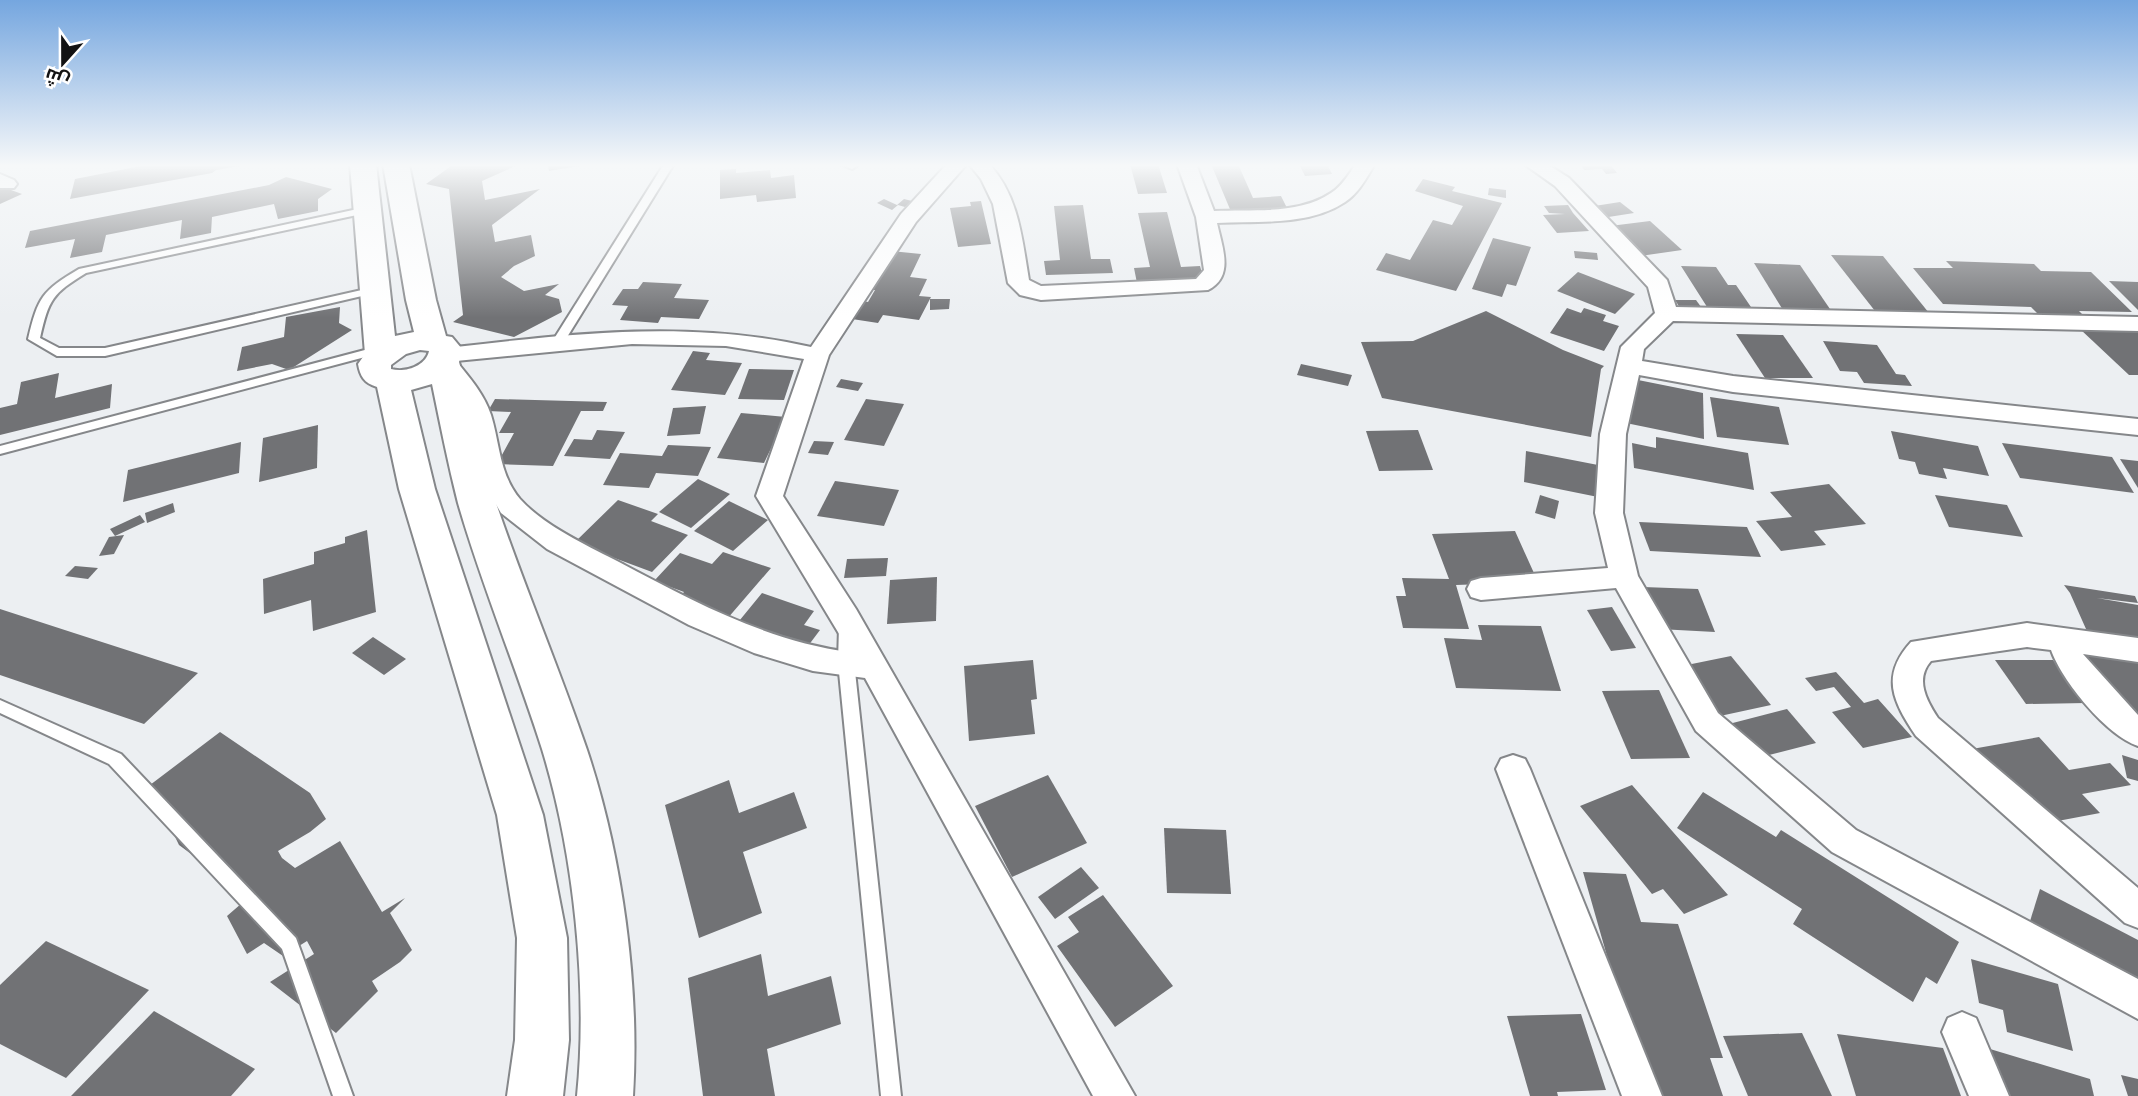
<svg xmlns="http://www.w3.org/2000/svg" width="2138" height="1096" font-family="'Asap Condensed',Cairo,sans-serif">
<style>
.building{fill:#717275}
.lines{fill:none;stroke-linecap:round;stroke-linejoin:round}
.lane-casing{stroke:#85878a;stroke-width:4}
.street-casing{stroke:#85878a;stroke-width:4}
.secondary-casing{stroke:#85878a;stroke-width:4}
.lane{fill:#fff;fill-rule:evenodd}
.street{fill:#fff;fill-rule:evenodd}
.secondary{fill:#fff;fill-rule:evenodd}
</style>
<rect width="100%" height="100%" fill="#eceff2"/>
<g class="building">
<path d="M151 164 239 166 216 170 212 173 70 199 75 179Z"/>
<path d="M454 164H520L482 181 485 200 540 189 492 225 495 242 531 235 535 256 514 266 501 277 524 291 559 284 545 295 559 299 562 312 514 337 453 322 463 315 449 189 426 184Z"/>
<path d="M548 164H579V166L549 171Z"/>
<path d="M1130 164H1158L1167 193 1138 194Z"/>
<path d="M1211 164H1238L1253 198 1281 196 1288 210 1232 214Z"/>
<path d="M1299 164H1327L1332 174 1305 176Z"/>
<path d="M1580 164H1610L1617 173 1606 174 1602 169 1584 170Z"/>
<path d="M736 169V173L770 170 771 178 794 175 796 198 757 202 756 195 720 199V170Z"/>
<path d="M286 177 332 189 318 199V211L278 219 274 204 212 217 211 233 180 239 182 220 106 235 102 252 70 258 75 239 25 248 30 231 269 185Z"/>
<path d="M1423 179 1455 187 1452 191 1502 203 1456 291 1376 270 1386 253 1410 260 1433 220 1452 225 1463 206 1415 191Z"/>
<path d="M0 186 22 194 0 204Z"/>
<path d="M1489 188 1506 190V198L1488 195Z"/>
<path d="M884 199 897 205 904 199 912 201 905 207 898 205 892 210 877 203Z"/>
<path d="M981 201 991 244 958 247 950 208 971 206 970 202Z"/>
<path d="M1620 202 1634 213 1602 218 1588 207Z"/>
<path d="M1083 205 1091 259H1110L1113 273 1046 275 1044 261 1060 260 1054 206Z"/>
<path d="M1568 205 1573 213 1589 231 1557 233 1543 215 1565 214 1549 213 1544 206Z"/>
<path d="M1167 212 1181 267 1200 266 1204 280 1137 283 1134 268 1150 267 1138 213Z"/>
<path d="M1650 221 1682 250 1640 256 1610 226Z"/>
<path d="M1493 238 1531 247 1516 286 1507 284 1502 297 1472 289Z"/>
<path d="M891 251 921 254 910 277 927 279 919 296 931 297 919 320 883 315 878 323 852 319 863 301 868 302 875 290H870Z"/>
<path d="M1574 251 1597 253 1598 260 1575 258Z"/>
<path d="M1831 255 1883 256 1929 313 1875 311Z"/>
<path d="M1946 261 2034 264 2041 271 2091 272 2132 312 2079 311 2083 315 2038 314 2031 307 1943 304 1913 268H1953Z"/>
<path d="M1754 263 1800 265 1832 312 1783 310Z"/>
<path d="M1681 266 1716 267 1728 285H1736L1753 310H1709Z"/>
<path d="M1578 272 1635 294 1615 314 1557 291Z"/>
<path d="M2109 281 2138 282V310Z"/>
<path d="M643 282 682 284 674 298 709 300 699 319 661 317 658 323 620 320 628 306 612 305 623 289H638Z"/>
<path d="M930 299H950L949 309 930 310Z"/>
<path d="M1675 300H1696L1704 311H1682Z"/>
<path d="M340 307 339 323 352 330 289 370 272 364 237 371 242 347 284 337 286 317Z"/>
<path d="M1567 308 1581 313 1584 308 1606 315 1603 321 1619 326 1604 351 1550 333Z"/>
<path d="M1486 311 1563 350 1604 366 1601 369 1591 437 1382 398 1361 342 1413 341Z"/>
<path d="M2138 328V375H2129L2080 329Z"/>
<path d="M1736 334 1783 335 1813 378H1765Z"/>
<path d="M1823 341 1877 345 1896 374 1905 375 1912 386 1864 383 1857 372 1840 371Z"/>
<path d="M693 351 710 353 706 360 742 363 725 395 671 390Z"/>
<path d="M1301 364 1352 375 1348 386 1297 375Z"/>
<path d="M749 369 794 370 784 400 738 399Z"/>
<path d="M59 373 55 398 112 384 110 408 0 435V408L17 404 21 382Z"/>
<path d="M1623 377 1703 393 1704 439 1621 422Z"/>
<path d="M841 379 863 383 858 391 836 387Z"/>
<path d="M1710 397 1779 407 1789 445 1717 437Z"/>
<path d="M495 399 607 402 603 411H581L553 466 497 464 514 433H499L511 412 488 411Z"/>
<path d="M866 399 904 404 884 446 844 440Z"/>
<path d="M706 406 700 434 667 436 673 408Z"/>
<path d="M741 413 786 417 764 463 717 458Z"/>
<path d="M318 425 317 468 259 482 263 438Z"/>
<path d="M597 430 625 432 610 459 564 456 574 439 592 440Z"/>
<path d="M1418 430 1433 470 1379 471 1366 431Z"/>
<path d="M1891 431 1978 446 1989 476 1943 468 1947 479 1919 474 1915 462 1899 459Z"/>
<path d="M1656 437 1748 453 1754 490 1634 468 1632 443 1656 448Z"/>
<path d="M814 441 834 442 828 455 808 453Z"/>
<path d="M241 442 239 473 123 502 128 470Z"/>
<path d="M2002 443 2112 457 2134 493 2020 478Z"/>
<path d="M668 445 711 447 698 476 656 473 649 488 603 485 620 453 662 456Z"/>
<path d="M1526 451 1598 465V497L1524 482Z"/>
<path d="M2120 459 2138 461V488Z"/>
<path d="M698 479 730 494 691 528 659 512Z"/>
<path d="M835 481 899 490 884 526 817 516Z"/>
<path d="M1829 484 1866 524 1814 531 1826 545 1781 551 1756 521 1792 517 1770 492Z"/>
<path d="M1540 495 1559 501 1555 519 1535 513Z"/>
<path d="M1935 495 2007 505 2023 537 1949 527Z"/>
<path d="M618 500 658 514 651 521 688 535 652 572 574 543Z"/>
<path d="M729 501 768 520 733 551 694 531Z"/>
<path d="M173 503 175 512 147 523 145 513Z"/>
<path d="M140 515 145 522 115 536 110 529Z"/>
<path d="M1639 522 1747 527 1761 557 1650 551Z"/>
<path d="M367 530 376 612 313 631 311 600 264 614 263 579 314 564V552L345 543V537Z"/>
<path d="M1515 531 1538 582 1456 585 1469 629 1403 628 1396 596H1406L1402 578 1449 579 1432 534Z"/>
<path d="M124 535 114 554 99 556 109 537Z"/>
<path d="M723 552 771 568 727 619 676 601 684 592 654 581 680 553 712 564Z"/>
<path d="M888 558 886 576 844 578 847 559Z"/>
<path d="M75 566 98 568 88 579 65 576Z"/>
<path d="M937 577 936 621 887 624 890 580Z"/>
<path d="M2064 585 2135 596 2138 603 2097 598 2138 605V647L2090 638 2070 593Z"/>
<path d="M1643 587 1698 589 1715 632 1659 629Z"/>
<path d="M762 593 814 611 804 625 820 630 805 650 735 626Z"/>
<path d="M1612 607 1636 648 1611 651 1587 610Z"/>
<path d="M0 609 74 633 198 673 144 724 0 675Z"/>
<path d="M1478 625 1541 626 1561 691 1456 688 1444 638 1482 640Z"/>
<path d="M373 637 406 659 384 675 352 653Z"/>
<path d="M2082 652 2138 660V723L2099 684Z"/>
<path d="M1731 656 1771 705 1720 716 1682 666Z"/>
<path d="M1033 660 1037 699 1031 700 1035 734 969 741 964 666Z"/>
<path d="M1995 660H2053L2086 703 2026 704Z"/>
<path d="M1836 672 1864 703 1878 699 1912 737 1863 748 1832 712 1851 707 1834 687 1816 691 1805 678Z"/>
<path d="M1659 690 1690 758 1631 759 1602 691Z"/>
<path d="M1787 709 1816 743 1753 759 1725 725Z"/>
<path d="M220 732 310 793 326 819 310 832 278 851 282 858 295 868 340 841 382 912 405 898 390 913 412 950 400 962 372 981 378 991 336 1033 270 982 314 954 307 941 283 956 264 943 247 954 227 916 249 897 179 845 150 785Z"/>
<path d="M2039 737 2069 770 2110 763 2131 785 2082 794 2100 813 2047 823 1972 749Z"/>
<path d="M2122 755 2138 760V781L2127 778Z"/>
<path d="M1048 775 1087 843 1012 877 975 806Z"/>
<path d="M729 780 739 813 794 792 807 828 743 852 762 913 699 938 665 805Z"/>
<path d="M1632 785 1728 895 1684 914 1663 889 1652 894 1580 806Z"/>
<path d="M1703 792 1776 837 1781 830 1959 942 1937 984 1926 977 1913 1002 1793 924 1802 909 1677 828Z"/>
<path d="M1164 828 1226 830 1231 894 1167 893Z"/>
<path d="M1081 867 1099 888 1055 919 1038 897Z"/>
<path d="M1583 872 1626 874 1641 922 1678 924 1723 1058H1710L1723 1096H1647Z"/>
<path d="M2040 889 2138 940V995L2026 934Z"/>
<path d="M1103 895 1173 986 1115 1027 1057 946 1079 932 1068 917Z"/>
<path d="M46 941 149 990 66 1078 0 1044V985Z"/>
<path d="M761 954 768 996 831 976 841 1024 767 1049 775 1096H703L688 978Z"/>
<path d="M1971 959 2058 984 2073 1051 2007 1032 2003 1010 1979 1003Z"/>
<path d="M154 1011 255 1069 231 1096H71Z"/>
<path d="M1581 1014 1606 1090 1557 1092 1558 1096H1530L1507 1016Z"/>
<path d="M1802 1033 1832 1096H1748L1723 1036Z"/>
<path d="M1837 1034 1943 1048 1961 1096H1856Z"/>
<path d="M1990 1049 2090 1079 2094 1096H1999Z"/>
<path d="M2121 1075 2138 1079V1096H2128Z"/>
</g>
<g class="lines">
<defs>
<g id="lane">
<path d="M664 164H674L564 342 558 345 554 344 552 342Z"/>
<path d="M840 164H856L857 166 852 169Z"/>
<path d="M367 207 371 208V212L86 273C52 294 49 299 40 338L59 348H105L375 287 379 288V292L105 356H57L28 339C38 297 42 291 79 269Z"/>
<path d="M380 346 386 350 384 352 0 454V446Z"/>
<path d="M846 621 851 623 853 627 854 662 901 1096H881L838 662 839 627 841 623Z"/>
<path d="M0 700 121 754 296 938 353 1096H333L282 949 109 764 0 713Z"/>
</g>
<g id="street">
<path d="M947 164H967L916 222 829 355 783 496 856 609 1135 1096H1093L865 678 813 671 754 653 689 625 547 549 501 513 476 470 466 414 457 394 432 361 439 350 447 348C569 334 689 319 811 347L901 214ZM632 344 726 346 804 359 756 496 850 652C766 641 693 601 619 562 588 546 543 525 520 499 499 474 500 444 491 415 484 394 470 378 456 361Z"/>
<path d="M969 164H989C1019 196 1022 239 1029 280L1041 286 1196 279 1204 270 1196 217 1177 164H1196L1214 211C1251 209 1299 215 1331 193 1342 186 1349 174 1356 164H1375C1367 177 1358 194 1345 202 1309 226 1258 221 1217 223 1222 247 1235 276 1208 290L1041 300 1020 295 1008 283 993 204 981 179Z"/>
<path d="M1524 164H1547L1569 178 1667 280 1676 307 2138 317V331L1673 321 1644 349 1642 361 1733 376 2138 419V435L1733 392 1639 375 1626 434 1623 513 1638 576 1718 713 1856 830 2138 979V1019L1832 852 1696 731 1616 588 1481 600 1471 597 1467 589 1471 581 1481 578 1608 568 1595 513 1600 434 1621 347 1655 313 1648 287 1555 186Z"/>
<path d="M0 174 14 180 17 184 14 188H0Z"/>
<path d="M2027 623 2138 638V662L2083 654 2138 715V746C2106 735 2062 681 2051 650L2027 647 1931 661C1915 679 1926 700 1938 718L2138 888V928L2125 923 1916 736C1893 702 1880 676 1911 642Z"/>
<path d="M1513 755 1525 759 1530 769 1662 1096H1622L1496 769 1501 759Z"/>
<path d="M1962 1012 1976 1018 2009 1096H1969L1942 1032 1948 1018Z"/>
</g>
<path id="secondary" d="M350 164H376L395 336 414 332 406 300 383 164H409L436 300 446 336 452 337 462 349 459 362C472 410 481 460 497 506 525 588 559 668 587 750 622 855 640 986 633 1096H577C588 988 574 853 542 749 516 667 482 586 458 503 448 464 440 423 432 384L411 390 435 489 543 815 567 938 569 1040 563 1096H507L515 1040 517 938 497 815 399 489 377 387C364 383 360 376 358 364L365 354ZM420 350 429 351C426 366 405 373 391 369V365L406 354Z"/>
</defs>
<use href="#lane" class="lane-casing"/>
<use href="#street" class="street-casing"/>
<use href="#secondary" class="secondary-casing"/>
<use href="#lane" class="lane"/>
<use href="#street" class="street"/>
<use href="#secondary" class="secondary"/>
</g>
<linearGradient id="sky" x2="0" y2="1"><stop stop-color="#75a6df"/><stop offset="0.52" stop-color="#f6f8f9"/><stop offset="1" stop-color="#f6f8f9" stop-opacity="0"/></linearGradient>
<rect width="2138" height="318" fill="url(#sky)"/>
<g transform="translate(63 63) rotate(201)" stroke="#ffffff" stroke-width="5" paint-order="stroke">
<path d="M0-5L12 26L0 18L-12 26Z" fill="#121213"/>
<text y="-10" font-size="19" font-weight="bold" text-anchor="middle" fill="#121213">ش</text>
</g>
</svg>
